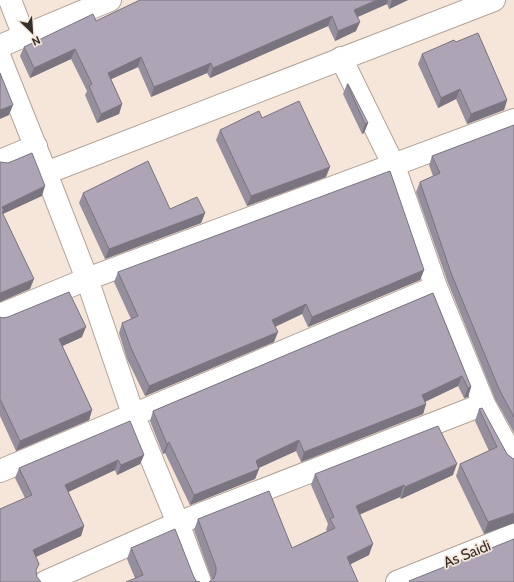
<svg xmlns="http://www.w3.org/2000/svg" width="514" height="582" font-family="Cabin,sans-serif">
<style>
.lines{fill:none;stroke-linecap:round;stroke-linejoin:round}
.street-casing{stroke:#b2a397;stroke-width:24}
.secondary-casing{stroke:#b2a397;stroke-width:24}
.street{stroke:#fff;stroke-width:22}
.secondary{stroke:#fff;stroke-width:22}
.wall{fill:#958e9d}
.shaded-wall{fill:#79747f}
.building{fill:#ada5b6;stroke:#79747f}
.labels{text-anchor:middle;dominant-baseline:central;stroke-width:3.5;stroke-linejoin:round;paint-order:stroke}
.street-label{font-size:15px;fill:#352f2a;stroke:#f6e6d9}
</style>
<rect width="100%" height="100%" fill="#f6e6d9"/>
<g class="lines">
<defs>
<g id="street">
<path d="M10 0 24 36"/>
<path d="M0 58 46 173 87 279 133 414 178 523 200 582"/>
<path d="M341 58 394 166 436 287 484 404 514 459"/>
<path d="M0 161 36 146"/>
<path d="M46 173 494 0"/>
<path d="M0 315 87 279 514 120"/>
<path d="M0 471 436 287"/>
<path d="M45 582 178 523 484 404"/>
</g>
<g id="secondary">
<path d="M0 46 110 0"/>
<path d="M397 582 514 535"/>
</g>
</defs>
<use href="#street" class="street-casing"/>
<use href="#secondary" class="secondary-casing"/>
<use href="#street" class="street"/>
<use href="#secondary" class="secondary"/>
</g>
<g class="wall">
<path d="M140 0H408L389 9 387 4 357 17 356 31 335 41 328 26 210 78 207 73 151 97 138 67 111 79 122 104 119 114 97 123 85 95 87 91 71 59 30 78 20 56 24 47 96 21Z"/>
<path d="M456 42 507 100 504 110 467 124 456 99 438 108 418 64 422 54Z"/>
<path d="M347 84 368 123 364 133 362 134 343 94Z"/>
<path d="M262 118 326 177 247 206 216 140 220 130Z"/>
<path d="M514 125V433L495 399 448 283 416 192 420 182 433 176 429 165 432 156Z"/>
<path d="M83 193 170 209 205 213 201 223 105 259 79 203Z"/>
<path d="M424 270 420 280 308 327 302 314 275 327 274 342 145 396 127 359 119 333 122 323 131 319 114 282 118 272Z"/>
<path d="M433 293 471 387 468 397 464 398 458 386 425 402 426 404 423 414 301 462 296 451 259 468V469L255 479 190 505 165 453 163 454 150 421 153 411Z"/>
<path d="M0 317 82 337 62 346 92 410 89 420 16 451 0 416Z"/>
<path d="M479 409 507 454 512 458 514 459V523L484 534 456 476 460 464 489 451 475 421Z"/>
<path d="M144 455 140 464 117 475 115 470 68 492 84 526 81 536 36 557 0 582 25 498 15 478 19 468Z"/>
<path d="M315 474 453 475 401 499 400 497 359 514 369 555 350 564 212 580 194 530 198 519 292 548 327 531 326 530 328 524 311 485Z"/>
<path d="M131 548 193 575 196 581 135 578 127 559Z"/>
</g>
<g class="shaded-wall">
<path d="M377 0H388L387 4 351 20 354 10Z"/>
<path d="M392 0H408L389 9Z"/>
<path d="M332 16 328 26 210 78 213 68Z"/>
<path d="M360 22 356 31 335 41 338 31Z"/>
<path d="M75 49 71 59 30 78 34 68Z"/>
<path d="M141 57 138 67 105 82 108 73Z"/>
<path d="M211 63 207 73 151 97 154 87Z"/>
<path d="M460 89 456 99 438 108 441 98Z"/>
<path d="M507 100 504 110 467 124 471 114Z"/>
<path d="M122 104 119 114 97 123 101 114Z"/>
<path d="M13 105 9 115 0 119V110Z"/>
<path d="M368 123 364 133 362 134 365 124Z"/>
<path d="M330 167 326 177 247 206 251 196Z"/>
<path d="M45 186 42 196 3 214 2 207Z"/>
<path d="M205 213 201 223 105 259 109 249Z"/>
<path d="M424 270 420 280 308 327 312 317Z"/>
<path d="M34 279 30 289 0 302V293Z"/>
<path d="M306 304 302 314 268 330 272 320Z"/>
<path d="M86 327 82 337 56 349 59 339Z"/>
<path d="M278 332 274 342 145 396 149 386Z"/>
<path d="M462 376 458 386 418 405 422 395Z"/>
<path d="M471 387 468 397 464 398 468 388Z"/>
<path d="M426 404 423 414 301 462 304 452Z"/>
<path d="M92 410 89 420 16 451 20 441Z"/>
<path d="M299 440 296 451 256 469H259L255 479 190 505 194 495 259 459Z"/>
<path d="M169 442 165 453 163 454 167 444Z"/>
<path d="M144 455 140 464 117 475 121 465Z"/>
<path d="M118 460 115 470 62 495 65 485Z"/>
<path d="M457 464 453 475 401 499 405 487Z"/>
<path d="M404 485 400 497 352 518 356 506Z"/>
<path d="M514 513V523L484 534 488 522Z"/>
<path d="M84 526 81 536 29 560 33 550Z"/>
<path d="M373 544 369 555 343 568 347 557Z"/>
</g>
<g class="building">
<path d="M140 0H377L354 10 360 22 338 31 332 16 213 68 211 63 154 87 141 57 108 73 122 104 101 114 89 86 92 84 75 49 34 68 24 47 93 14 96 21Z"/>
<path d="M478 33 507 100 471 114 460 89 441 98 422 54 454 40 456 42Z"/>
<path d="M0 73 13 105 0 110Z"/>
<path d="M347 84H348L368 123 365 124Z"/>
<path d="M299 101 330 167 251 196 220 130 259 111 262 118Z"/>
<path d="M514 125V417L499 389 451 273 420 182 440 173 432 156Z"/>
<path d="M32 153 45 186 2 207 4 211 2 212 34 279 0 293V162L8 163Z"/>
<path d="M148 161 170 209 197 197 205 213 109 249 83 193Z"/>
<path d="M390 171 424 270 312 317 306 304 272 320 278 332 149 386 131 348 122 323 138 316 118 272Z"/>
<path d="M69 292 86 327 59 339 92 410 20 441 0 399V317L2 318 8 317Z"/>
<path d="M433 293 471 387 468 388 462 376 422 395 426 404 304 452 299 440 259 459 256 461 259 469 194 495 169 442 167 444 153 411Z"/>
<path d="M482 408 507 454 512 458 514 459V513L488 522 460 464 497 447 479 409Z"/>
<path d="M130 421 144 455 121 465 118 460 65 485 84 526 33 550 39 564 36 570 37 577 41 582H0V509L32 495 19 468Z"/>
<path d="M438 426 457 464 405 487 404 485 356 506 373 544 347 557 358 582H209L214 578 216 572V567L198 519 269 491 292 548 335 528 330 519 334 517 315 474Z"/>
<path d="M175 529 193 575 196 581 200 582H126L143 575 131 548Z"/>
<path d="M514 539V582H410L409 581Z"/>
</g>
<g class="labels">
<g class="street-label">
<text transform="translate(467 554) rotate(-22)">As Saidi</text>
</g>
</g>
<g transform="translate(32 32) rotate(155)" stroke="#f6e6d9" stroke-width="3" paint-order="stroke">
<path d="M0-3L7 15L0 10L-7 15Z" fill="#352f2a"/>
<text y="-6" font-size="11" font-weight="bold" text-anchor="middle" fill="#352f2a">N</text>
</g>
</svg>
